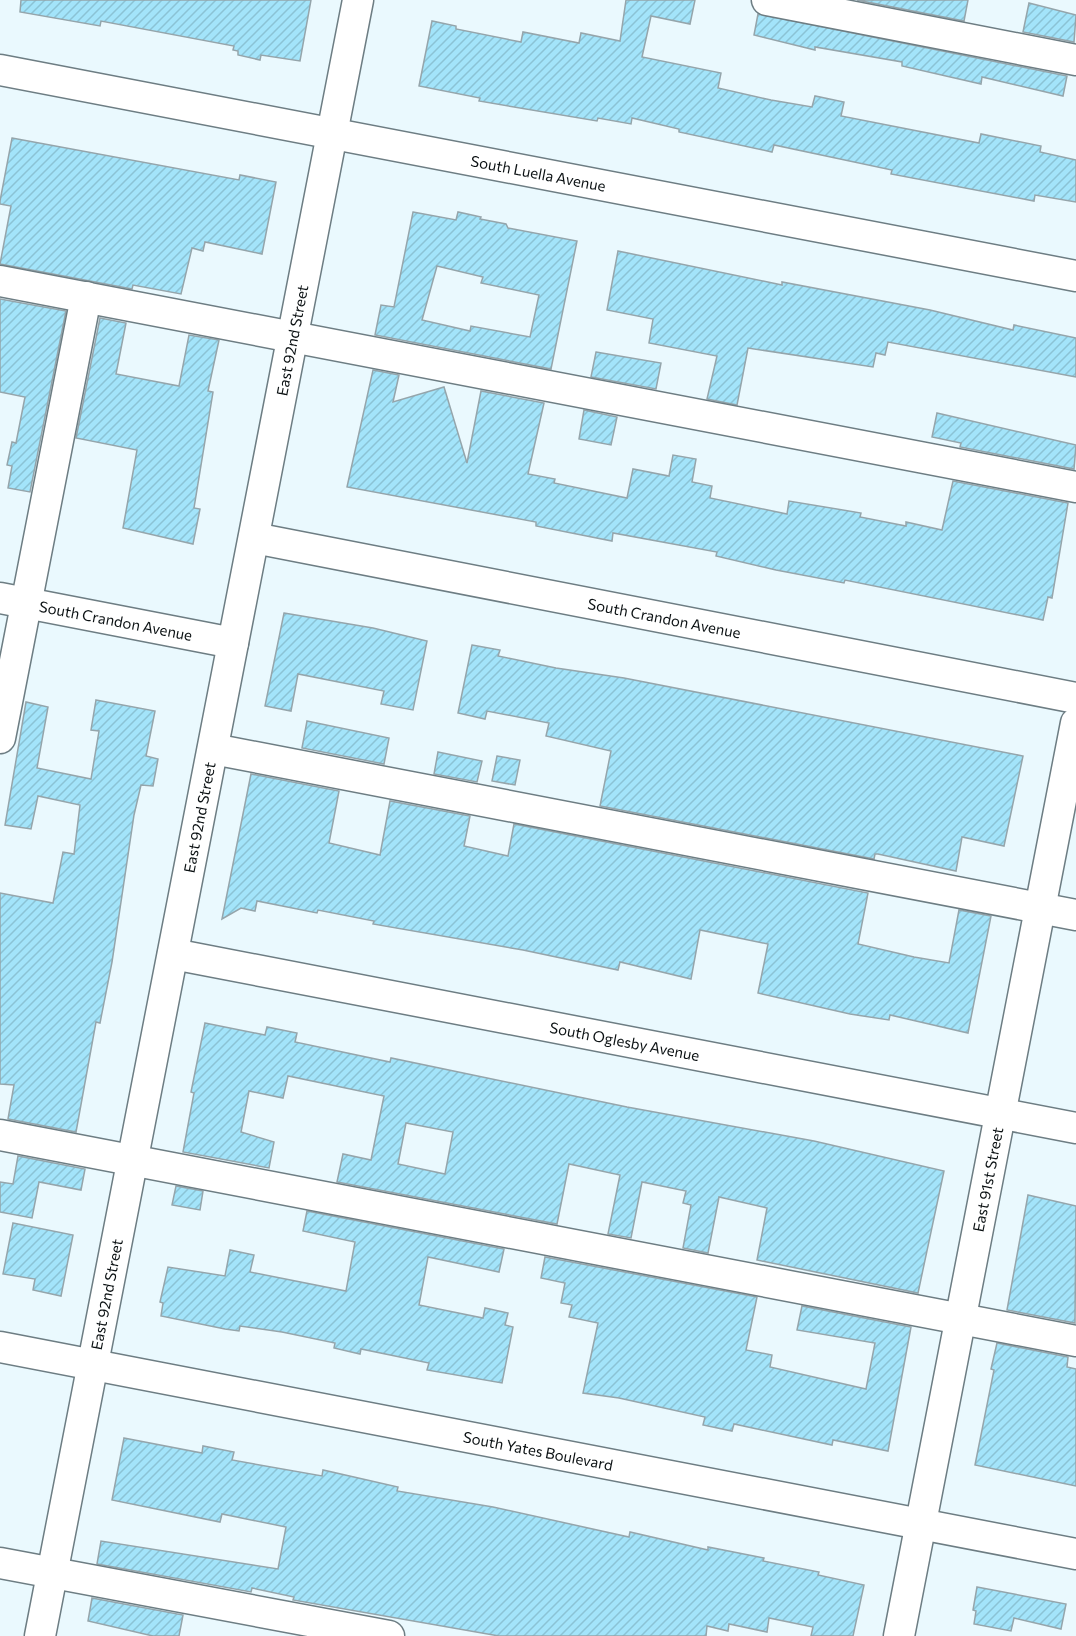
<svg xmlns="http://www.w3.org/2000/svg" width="1076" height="1636" font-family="Commissioner,sans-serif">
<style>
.building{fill:url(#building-hatch);stroke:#95a5ab;stroke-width:1.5;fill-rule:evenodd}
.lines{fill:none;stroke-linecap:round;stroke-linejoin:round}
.minor-casing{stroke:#6d7d83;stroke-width:33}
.minor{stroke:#fff;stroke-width:30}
.labels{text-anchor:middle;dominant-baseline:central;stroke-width:5;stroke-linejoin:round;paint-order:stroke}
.street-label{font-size:15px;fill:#0b1113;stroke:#eaf9fe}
</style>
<defs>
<pattern id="building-hatch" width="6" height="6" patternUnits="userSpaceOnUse" patternTransform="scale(1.5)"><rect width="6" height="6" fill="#a3e4fa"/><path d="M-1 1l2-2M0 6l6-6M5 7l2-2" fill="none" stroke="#8bc3d5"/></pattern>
</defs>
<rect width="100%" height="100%" fill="#eaf9fe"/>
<g class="building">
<path d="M21 0H311L300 61 261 55 260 60 238 55V51L233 50 234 46 101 21 100 26 20 12Z"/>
<path d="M626 0H695L690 24 651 16 642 57 721 73 718 88 771 100 812 107 815 96 844 102 841 116 979 143 981 134 1041 146 1040 152 1076 160V202L1035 195 1034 201 891 174 892 170 774 145 772 152 679 132V129L632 118 631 124 598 118 597 121 479 101 480 98 419 86 432 21 456 26V29L521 42 523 32 579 43 581 33 620 41Z"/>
<path d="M857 0H968L964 21Z"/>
<path d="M1029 3 1076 15 1074 42 1023 32Z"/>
<path d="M758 14 1067 76 1063 96 982 77 981 84 902 66V62L815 47V50L754 35Z"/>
<path d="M12 138 239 180 240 175 276 182 262 254 205 242 203 251 192 248 181 294 133 285 132 289 0 264 11 206 0 204V201Z"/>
<path d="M413 212 456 220 458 212 481 217 480 219 506 224 508 228 577 241 551 369 375 335 381 305 394 307ZM437 266 483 277 481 283 539 295 530 337 471 326 470 331 422 320Z"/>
<path d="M618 251 782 285V282L930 310 1013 330 1014 325 1076 338V377L888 342 885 355 876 353 873 367 748 348 737 405 707 399 717 356 649 343 653 319 607 310Z"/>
<path d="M0 299 66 311 30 492 8 488 12 466 7 465 12 442 16 443 25 397 0 392Z"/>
<path d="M100 318 126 323 116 374 179 386 189 335 219 340 208 391 213 392 194 508 200 509 193 544 123 528 137 450 76 438Z"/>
<path d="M596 352 661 363 656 389 591 377Z"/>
<path d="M373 370 399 375 393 402 444 387 467 463 481 391 544 403 528 474 555 479 554 483 627 498 633 469 669 476 673 455 696 459 692 482 712 486 710 498 787 514 789 501 861 513 860 517 906 526V522L942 530 953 481 1068 503 1052 598 1048 597 1043 620 845 580 844 583 776 570 716 556 717 552 613 533 612 541 536 526V522L347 487Z"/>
<path d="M584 410 617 417 611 445 579 439Z"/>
<path d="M937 413 1076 445 1074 469 960 447 961 443 932 437Z"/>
<path d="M284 613 373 628 427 641 413 710 381 704 384 691 298 674 291 711 265 706Z"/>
<path d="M472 645 500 650 498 656 556 668 624 678 1023 756 1004 846 962 837 956 871 878 854H875L874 859 600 806 611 751 546 736 549 723 487 711 485 719 458 713Z"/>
<path d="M96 700 155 711 146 756 158 759 153 786 141 785 134 815 112 962 100 1023 96 1022 76 1132 8 1119 14 1085 0 1084V893L53 903 63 852 74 854 80 805 38 796 31 829 5 825 26 702 48 707 37 768 91 779 99 731 91 730Z"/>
<path d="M307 721 389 738 384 764 302 748Z"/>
<path d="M438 752 482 761 477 782 434 774Z"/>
<path d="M497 756 520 760 515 785 492 781Z"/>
<path d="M251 774 339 791 329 843 380 855 390 801 470 816 464 846 508 856 514 824 868 893 858 944 914 957 949 963 959 910 991 916 968 1033 890 1015 889 1020 850 1014 758 993 768 944 700 930 691 979 620 962 618 970 523 950 373 924 374 921 318 910 317 913 257 901 255 911 241 908 222 919Z"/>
<path d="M205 1023 265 1035 267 1027 297 1033 295 1042 390 1062 391 1058 627 1107 814 1141 944 1171 918 1293 757 1260 767 1208 719 1197 708 1253 683 1248 691 1205 683 1203 686 1191 642 1182 631 1238 608 1234 620 1175 569 1164 557 1224 337 1182 343 1154 371 1160 384 1096 288 1076 283 1098 249 1091 241 1132 274 1142 269 1168 183 1152 194 1093 191 1092ZM406 1123 453 1132 445 1174 398 1164Z"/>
<path d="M18 1156 85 1169 81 1190 39 1182 32 1218 0 1212V1182L13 1184Z"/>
<path d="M176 1186 203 1191 200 1210 172 1205Z"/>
<path d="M1028 1195 1076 1206 1075 1323 1007 1310Z"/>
<path d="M307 1211 504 1249 499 1272 428 1257 419 1305 483 1318 485 1308 508 1313 505 1325 513 1327 502 1383 427 1370 429 1363 361 1349 360 1354 334 1348 335 1343 282 1332 240 1326 239 1331 225 1329 161 1316 163 1303 160 1302 168 1267 225 1276 230 1250 254 1255 250 1272 346 1291 355 1242 303 1231Z"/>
<path d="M13 1223 73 1235 61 1296 33 1290 35 1279 3 1274Z"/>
<path d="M545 1257 757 1297 746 1350 772 1355 770 1367 866 1389 875 1343 797 1330 802 1306 911 1327 888 1451 833 1440 832 1445 734 1424 732 1431 703 1425 705 1417 619 1398 583 1393 598 1323 569 1317 572 1305 561 1303 565 1283 541 1278Z"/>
<path d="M997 1343 1068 1357 1067 1367 1076 1369V1486L975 1465 994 1370 991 1369Z"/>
<path d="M124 1438 202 1453 203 1446 234 1452 232 1460 322 1476 323 1470 398 1487 397 1491 493 1507 629 1537 630 1532 708 1550V1547L764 1558 763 1561 819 1572 818 1575 864 1585 853 1636H811L813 1627 769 1618 767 1632 729 1624 728 1631 707 1626 706 1636H499L293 1600 294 1597 252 1588 251 1592 97 1564 101 1541 278 1569 286 1527 222 1514 220 1522 112 1500Z"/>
<path d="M977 1587 1066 1604 1061 1629 1014 1618 1011 1631 974 1624 976 1611 973 1610Z"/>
<path d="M92 1598 183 1615 179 1636H153L88 1621Z"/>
</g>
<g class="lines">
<defs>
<g id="minor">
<path d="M767 0 1076 60"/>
<path id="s1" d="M0 70 1076 276"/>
<path d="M0 281 1076 487"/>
<path id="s2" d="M254 538 1076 698"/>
<path id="s3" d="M0 598 233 643"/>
<path d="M0 738 86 297"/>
<path d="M213 749 1076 915"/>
<path id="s4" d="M173 954 1076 1128"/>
<path d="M0 1135 1076 1341"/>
<path id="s5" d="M0 1347 1076 1554"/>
<path d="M0 1563 389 1636"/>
<path id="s6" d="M40 1636 358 0"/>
<path id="s7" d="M899 1636 1076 723"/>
</g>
</defs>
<use href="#minor" class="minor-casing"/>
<use href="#minor" class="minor"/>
</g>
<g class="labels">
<g class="street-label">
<text stroke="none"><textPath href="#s1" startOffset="548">South Luella Avenue</textPath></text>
<text stroke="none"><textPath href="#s6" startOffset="1320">East 92nd Street</textPath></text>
<text stroke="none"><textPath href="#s2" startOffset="418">South Crandon Avenue</textPath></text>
<text stroke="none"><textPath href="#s3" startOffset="118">South Crandon Avenue</textPath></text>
<text stroke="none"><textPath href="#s6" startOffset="834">East 92nd Street</textPath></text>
<text stroke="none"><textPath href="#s4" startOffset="460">South Oglesby Avenue</textPath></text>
<text stroke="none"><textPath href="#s7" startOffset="465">East 91st Street</textPath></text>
<text stroke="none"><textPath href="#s6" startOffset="348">East 92nd Street</textPath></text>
<text stroke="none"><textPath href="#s5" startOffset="548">South Yates Boulevard</textPath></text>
</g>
</g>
</svg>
